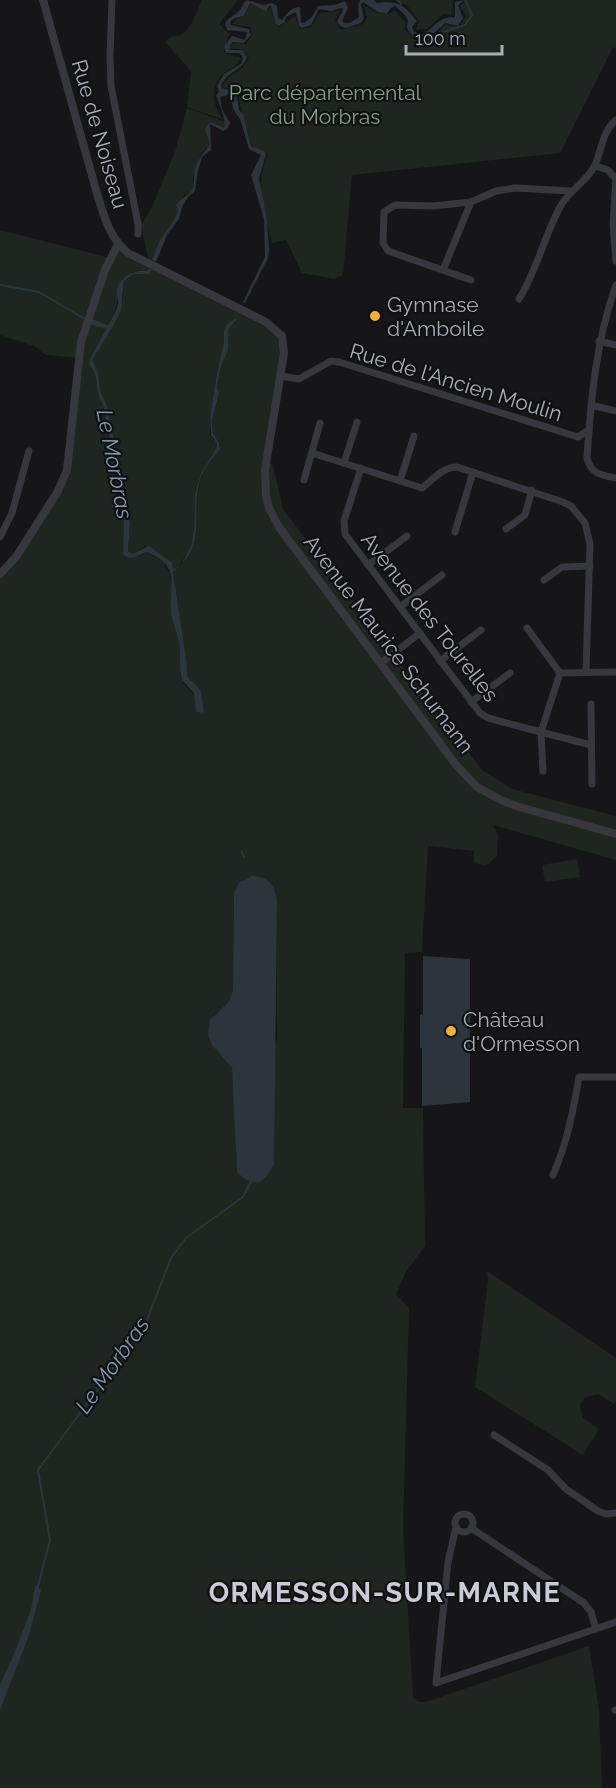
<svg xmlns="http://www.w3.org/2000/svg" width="616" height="1788" font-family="Raleway,sans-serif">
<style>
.green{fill:#1e261f;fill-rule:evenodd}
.water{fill:#2c353c}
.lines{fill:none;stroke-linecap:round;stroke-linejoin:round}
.stream{stroke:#2c353c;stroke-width:2}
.minor{stroke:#37383d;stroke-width:7}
.tertiary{stroke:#37383d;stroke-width:8}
.poi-dot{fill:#f2b134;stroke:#111113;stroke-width:2}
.labels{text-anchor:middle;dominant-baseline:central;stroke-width:4.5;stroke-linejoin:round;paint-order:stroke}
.park-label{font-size:21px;fill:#7fa381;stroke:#111113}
.street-label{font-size:21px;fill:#a8adb8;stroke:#111113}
.poi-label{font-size:21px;fill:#a8adb8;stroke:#111113;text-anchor:start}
.water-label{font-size:22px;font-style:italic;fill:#7f9bb3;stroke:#111113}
.district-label{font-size:27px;font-weight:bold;letter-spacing:1.5px;fill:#c9ccd4;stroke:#111113}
</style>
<rect width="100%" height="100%" fill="#161618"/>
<g class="green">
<path d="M202 0H238L219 24 229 34 224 51 226 54 241 58C237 68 226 69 220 77 209 91 214 108 224 120L187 107 191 71 165 42C173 34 174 38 182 34 192 28 197 10 202 0Z"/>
<path d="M397 0H453L452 14H443L427 29 416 30 419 21 407 5Z"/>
<path d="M467 0H616V49L613 47 560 153 352 175 343 275 334 279 302 273 286 240 272 243C266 211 253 187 268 155L266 151 252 146C247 127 240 111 238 92L234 89 222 88C227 72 242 74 249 58L241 49H231L230 46 234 43 246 44 252 35 250 27 232 24 236 19 245 16 250 4 266 12 271 7 273 16 278 28 295 16 300 29 311 27 320 13 340 10 335 21 341 30 363 24 367 17 363 5 377 13 388 14 395 10 405 22V30L416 40 431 38 446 24 459 28 466 16 460 6Z"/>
<path d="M187 108 226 122 224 128 212 122 205 130 210 144 201 154 193 179 194 185 192 191 184 195 175 218 165 232 152 260 148 258 141 225 151 209 175 152Z"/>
<path d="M0 230 110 258 118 244 255 316 284 343 267 463 273 465 283 509 482 770 512 789 616 816V860L493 825 498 835 497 856 486 866 474 863V851L428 846 422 952 405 953 403 1108H423L425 1246 406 1272 396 1294 409 1308 403 1528 413 1696 418 1702H426L589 1646 599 1709 602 1788H0V574L64 480 77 358 46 355 34 346 0 335ZM138 270 147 272 149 274H134L124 281 123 299 114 325 92 359C95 373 100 379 101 394L130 523 128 551 132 554 146 546 166 558 174 569 180 565 191 546 194 529 195 494 201 473 217 447V444L210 435V416L218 367 225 343 224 331 227 324 237 319 228 330V350L221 366 217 387 219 395 212 420 213 433 220 445C214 456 205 466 201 478 191 515 208 545 173 572L187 665C185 684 195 679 201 692 203 698 203 706 204 713L196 712 195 695 184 684 180 675 182 668 179 643 171 615 173 589 169 573 164 562 146 552 139 556 123 554 124 513 103 404 95 374 91 368 89 361 106 329 92 319 108 325 115 312 122 279ZM260 876 268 881 276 892 277 1039 237 1172 234 1076 213 1016 229 1001 233 991 234 892 243 880Z"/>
<path d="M577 859 580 877 545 882 542 865Z"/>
<path d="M487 1271 616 1358V1401L614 1404 598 1394 585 1397 580 1405 583 1418 599 1429 583 1455 475 1387 488 1280Z"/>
</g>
<g class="water">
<path d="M247 0 264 5 272 3 277 6 278 18 282 20C287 13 292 7 300 7L301 22 304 23 312 17 318 6 335 5 345 1 348 8 342 21 345 23H350L359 17 358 6 360 0H374L377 3C398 0 404 5 417 21L412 27 414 32 422 34C436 28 436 17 455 17V2L465 0 458 5 463 18 458 26 445 23C435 33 430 38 415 38 409 32 405 29 408 21L405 15 395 6 391 8 387 14 378 12 363 2 361 5 364 18 361 23 346 28 340 26 337 21 343 10 342 8 331 11 319 9 311 25 302 28 299 26 296 12 286 17 285 22 279 26 276 24 271 6H269L266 12 250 3 244 16 235 18 231 21 230 25 249 29 251 35 244 43 233 42 230 45V50H242L247 57C243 72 223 72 221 88L236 91 239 110 243 114 251 146 265 151 266 155 259 178 267 220 269 250 268 258 245 303 243 302 265 257 264 219 251 175 261 155 249 149 240 119 233 109 231 94 220 97 222 109 230 123 227 129 223 131 210 124 211 150 202 157 198 170 195 191 188 197 182 207 179 219 167 235 156 262 152 260 160 240 175 218 178 210 176 205C180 199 190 195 193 188 195 183 193 175 195 169 198 158 204 153 210 144L205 130 207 125 212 122 224 128C227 121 219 104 216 95L219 92 217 86 224 74 241 64 243 57 239 53H226L224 47 232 36 245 40 247 32 227 30 225 23C228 17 234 17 239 11 243 7 242 4 247 0Z"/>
<path d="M149 269 152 270 149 274H134L124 281 121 310 114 325 92 360 98 374 101 394 107 406 130 523 128 551 132 554 149 546 171 562 174 569 181 565 191 546 194 529 195 494 201 473 217 447V444L211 435 210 416 218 367 224 343V331L227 324 236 318 237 319 228 330V350L221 366 217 387 219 394 212 420 213 433 219 443 220 449C213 458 205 466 201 477 189 514 210 543 173 572L187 665C185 684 195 679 201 692 203 698 203 706 204 713L196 712 194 693 182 680C179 669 181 655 179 643 177 633 173 624 171 615 168 588 183 565 146 552 138 555 131 562 123 554L124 513 103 404C95 393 99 386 95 375 93 369 90 367 89 361L106 329 90 324 92 319 108 325C112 318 117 311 118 303 119 298 116 293 117 289 120 276 136 269 147 271Z"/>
<path d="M252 876C267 875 276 886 277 901L274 1164C265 1185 253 1188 237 1172L232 1068 212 1045 208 1035 210 1020 229 1001 233 991 234 892 239 883Z"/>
<path d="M423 956 470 959V1102L422 1106V1048H420V1015L423 1014Z"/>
<path d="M35 1585 41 1590 29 1635 0 1710V1685L14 1654 31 1610Z"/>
</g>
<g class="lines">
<g class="stream">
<path d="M397 0 401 3 400 7"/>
<path d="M431 36 465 25 472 15 465 0"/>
<path d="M0 285 39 292 85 319"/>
<path d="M242 852 244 857"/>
<path d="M37 1590 50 1540 38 1470 145 1325 171 1258 186 1238 243 1197 252 1180"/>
</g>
<g class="minor">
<path d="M112 0 110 56 111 86 138 224V234"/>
<path d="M595 166 608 170 615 178"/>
<path d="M616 177 613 224 616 261"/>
<path d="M443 270 471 202"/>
<path d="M471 280 388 251 383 243 384 212 395 205 433 206 471 202 496 191 515 188 571 191"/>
<path d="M616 285C596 341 591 398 587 458 591 474 601 475 616 478"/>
<path d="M519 299C537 270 544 237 560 207 568 191 588 181 595 165 602 149 602 132 616 120"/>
<path d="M599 341 616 345"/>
<path d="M281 376 299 379 331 361 339 362 578 437 589 430"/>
<path d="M591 405 616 411"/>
<path d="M312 453 422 488C432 480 443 467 457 467L563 502 571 506 585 523 590 544 586 671"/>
<path d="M344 463 357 422"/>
<path d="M361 468 344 521 345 534 480 713 488 718 541 732 560 673 616 672"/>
<path d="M304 480 320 423"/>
<path d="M400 481 414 436"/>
<path d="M506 529 525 515 532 490"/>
<path d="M455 532 473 472"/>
<path d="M0 537 12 513 29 451"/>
<path d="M368 565 407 536"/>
<path d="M544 580 562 567 590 566"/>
<path d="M400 607 442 575"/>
<path d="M527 628 560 673"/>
<path d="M440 661 481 630"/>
<path d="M381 663 420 633"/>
<path d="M471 702 510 673"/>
<path d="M591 704 592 784"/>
<path d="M543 771 541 732 591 745"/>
<path d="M553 1175C567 1143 573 1112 579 1077H616"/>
<path d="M494 1435 548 1470 566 1489 598 1511 606 1514 616 1513"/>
<circle cx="464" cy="1523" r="9"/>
<path d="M456 1527 448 1562 436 1683 616 1622"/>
<path d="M471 1528 584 1603 591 1612 596 1629"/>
<path d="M615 1710H616"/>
</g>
<g class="tertiary">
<path d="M43 0 98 197C105 219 110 238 128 253L266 322 282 336 284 353 265 470 266 496 269 508 279 527 456 765 477 787 501 800 516 806 616 834"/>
<path d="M0 574 16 557 58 491 67 470 81 342 105 270 118 244"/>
</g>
</g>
<g class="poi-dot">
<circle cx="375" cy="316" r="6"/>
<circle cx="451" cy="1031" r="6"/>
</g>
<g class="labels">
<g class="park-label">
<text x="325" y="92">Parc départemental<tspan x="325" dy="24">du Morbras</tspan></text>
</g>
<g class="street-label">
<text transform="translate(100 134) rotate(74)">Rue de Noiseau</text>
<text transform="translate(456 382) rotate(17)">Rue de l'Ancien Moulin</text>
<text transform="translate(430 617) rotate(52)">Avenue des Tourelles</text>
<text transform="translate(389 644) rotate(53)">Avenue Maurice Schumann</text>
</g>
<g class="poi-label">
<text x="387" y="304">Gymnase<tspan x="387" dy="24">d'Amboile</tspan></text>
<text x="463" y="1019">Château<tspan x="463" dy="24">d'Ormesson</tspan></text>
</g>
<g class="water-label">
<text transform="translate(115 464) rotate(79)">Le Morbras</text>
<text transform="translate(112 1365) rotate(-55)">Le Morbras</text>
</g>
<g class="district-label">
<text x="385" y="1592">ORMESSON-SUR-MARNE</text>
</g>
</g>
<path d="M406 45v9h96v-9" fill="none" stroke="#a8adb8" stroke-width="3"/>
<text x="415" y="45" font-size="18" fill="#a8adb8" stroke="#111113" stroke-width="4.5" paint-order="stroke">100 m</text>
</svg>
